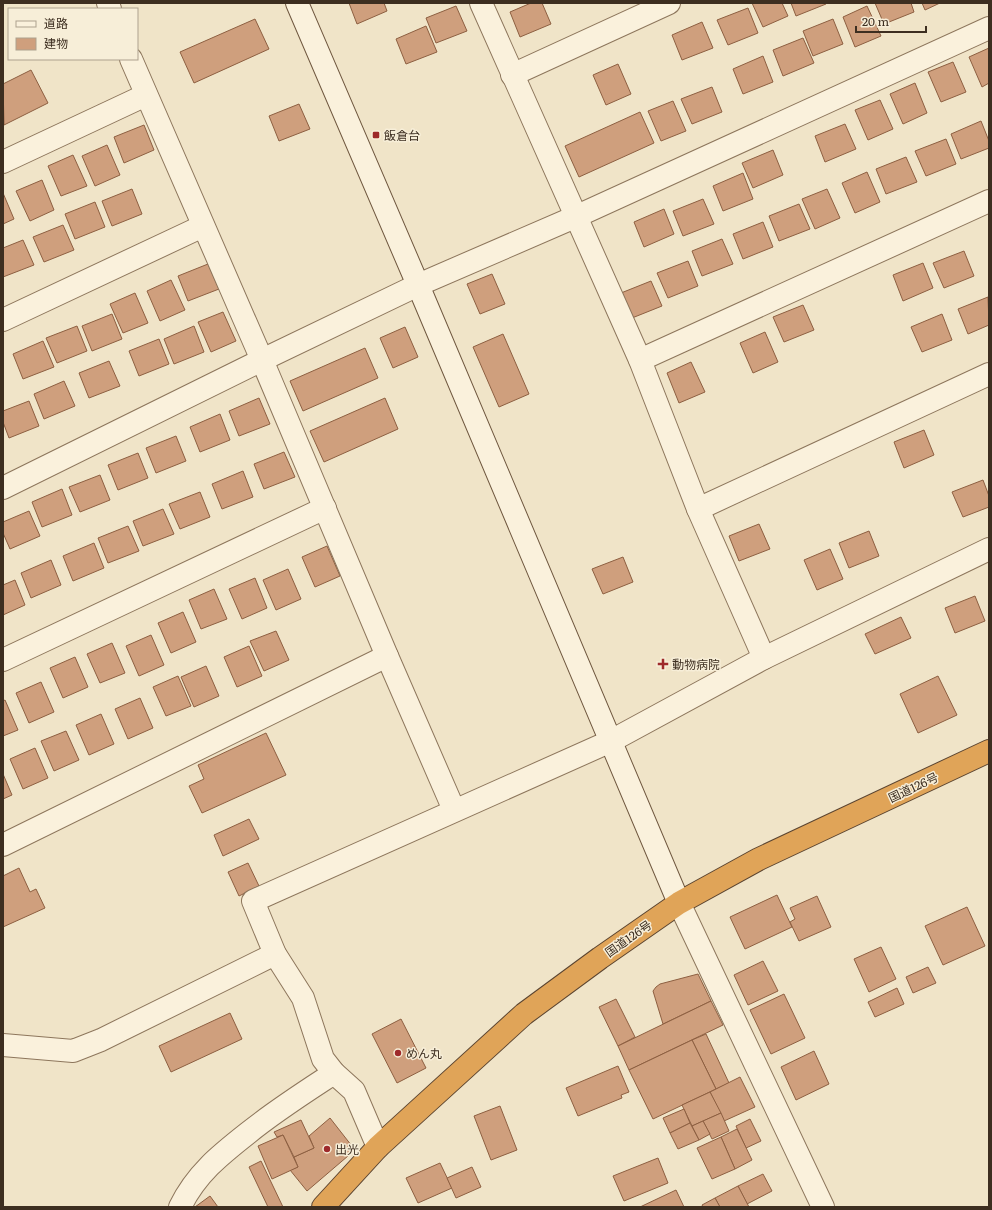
<svg xmlns="http://www.w3.org/2000/svg" width="992" height="1210" font-family="Literata,'Noto Sans JP',serif">
<style>
.building{fill:#cf9f7d;stroke:#8d5f41}
.lines{fill:none;stroke-linecap:round;stroke-linejoin:round}
.street-casing{stroke:#8d765c;stroke-width:24}
.secondary-casing{stroke:#6f573f;stroke-width:24}
.highway-casing{stroke:#5b4430;stroke-width:24}
.street{stroke:#faf1dc;stroke-width:22}
.secondary{stroke:#faf1dc;stroke-width:22}
.highway{stroke:#e0a458;stroke-width:22}
.poi-dot{fill:#9e2a2b;stroke:#f7eed8;stroke-width:1.5}
.labels{text-anchor:middle;dominant-baseline:central;stroke-width:3;stroke-linejoin:round;paint-order:stroke}
.poi-label{font-size:12px;fill:#3d2e20;stroke:#f7eed8;text-anchor:start}
.street-label{font-size:12px;fill:#3d2e20;stroke:#f7eed8}
</style>
<rect width="100%" height="100%" fill="#f0e4c8"/>
<g class="building">
<path d="M349 3H384L387 11 357 24Z"/>
<path d="M531 3H542L551 24 520 37 510 12Z"/>
<path d="M752 3H782L788 16 763 27Z"/>
<path d="M791 3H826V4L796 16Z"/>
<path d="M875 3H911L914 12 884 24Z"/>
<path d="M922 3H940L925 10Z"/>
<path d="M456 6 467 31 436 43 426 18Z"/>
<path d="M867 6 881 36 855 47 843 17Z"/>
<path d="M748 8 758 33 728 45 717 20Z"/>
<path d="M255 19 269 49 194 83 180 52Z"/>
<path d="M833 19 843 44 813 56 803 31Z"/>
<path d="M702 22 713 48 682 60 672 35Z"/>
<path d="M426 26 437 52 406 64 396 39Z"/>
<path d="M803 38 814 63 783 76 773 50Z"/>
<path d="M989 48V83L982 87 969 57Z"/>
<path d="M763 56 773 82 743 94 733 69Z"/>
<path d="M953 62 966 92 941 102 928 72Z"/>
<path d="M618 64 631 94 606 105 593 75Z"/>
<path d="M31 70 48 103 4 125 3 84Z"/>
<path d="M915 83 927 113 903 124 890 94Z"/>
<path d="M712 87 722 112 692 124 681 99Z"/>
<path d="M880 100 893 129 868 140 855 110Z"/>
<path d="M673 101 686 131 661 141 648 111Z"/>
<path d="M299 104 310 129 279 141 269 116Z"/>
<path d="M640 112 654 143 579 177 565 146Z"/>
<path d="M981 121 989 141V148L961 159 951 134Z"/>
<path d="M845 124 856 149 825 162 815 136Z"/>
<path d="M144 125 154 150 124 163 114 137Z"/>
<path d="M946 139 956 164 926 176 915 151Z"/>
<path d="M107 145 120 175 95 186 82 156Z"/>
<path d="M773 150 783 175 753 188 742 163Z"/>
<path d="M73 155 87 186 61 196 48 166Z"/>
<path d="M906 157 917 182 886 194 876 169Z"/>
<path d="M867 172 880 202 855 213 842 183Z"/>
<path d="M743 173 753 199 723 211 713 186Z"/>
<path d="M42 180 54 210 30 221 16 191Z"/>
<path d="M132 189 142 214 112 226 102 201Z"/>
<path d="M827 189 840 218 815 229 802 199Z"/>
<path d="M3 193 14 219 3 224Z"/>
<path d="M703 199 714 224 683 236 673 211Z"/>
<path d="M95 202 105 227 75 239 65 214Z"/>
<path d="M799 204 810 229 779 241 769 216Z"/>
<path d="M664 209 674 234 644 247 634 222Z"/>
<path d="M763 222 773 247 743 259 733 234Z"/>
<path d="M63 225 74 250 44 262 33 237Z"/>
<path d="M722 239 733 264 702 276 692 251Z"/>
<path d="M23 240 34 265 3 277V248Z"/>
<path d="M964 251 974 276 944 288 933 263Z"/>
<path d="M688 261 698 286 668 298 657 273Z"/>
<path d="M923 263 933 288 903 301 893 275Z"/>
<path d="M208 264 219 289 188 301 178 276Z"/>
<path d="M492 274 505 304 480 314 467 284Z"/>
<path d="M171 280 185 310 160 321 147 291Z"/>
<path d="M651 281 662 306 632 318 621 293Z"/>
<path d="M135 293 148 323 123 333 110 304Z"/>
<path d="M988 297 989 325 968 334 958 309Z"/>
<path d="M803 305 814 330 784 342 773 317Z"/>
<path d="M223 312 236 341 211 352 198 322Z"/>
<path d="M112 314 122 339 92 351 82 326Z"/>
<path d="M942 314 952 340 922 352 911 327Z"/>
<path d="M77 326 87 351 57 363 46 338Z"/>
<path d="M194 326 204 352 174 364 164 339Z"/>
<path d="M405 327 418 357 393 368 380 338Z"/>
<path d="M765 332 778 362 753 373 740 343Z"/>
<path d="M503 334 529 394 499 407 473 347Z"/>
<path d="M159 339 169 364 139 376 129 351Z"/>
<path d="M43 341 54 367 23 379 13 354Z"/>
<path d="M365 348 378 378 303 411 290 381Z"/>
<path d="M109 361 120 386 89 398 79 373Z"/>
<path d="M691 362 705 392 679 403 667 373Z"/>
<path d="M64 381 75 406 44 419 34 394Z"/>
<path d="M259 398 270 424 239 436 229 411Z"/>
<path d="M385 398 398 429 324 462 310 431Z"/>
<path d="M29 401 39 426 9 438 3 422V411Z"/>
<path d="M220 414 230 440 200 452 190 427Z"/>
<path d="M924 430 934 455 904 468 894 442Z"/>
<path d="M176 436 186 461 156 473 146 448Z"/>
<path d="M284 452 295 477 264 489 254 464Z"/>
<path d="M138 453 148 478 118 490 108 465Z"/>
<path d="M243 471 253 497 222 509 212 484Z"/>
<path d="M100 475 110 500 80 512 69 487Z"/>
<path d="M983 480 989 496V507L963 517 952 492Z"/>
<path d="M62 489 72 515 42 527 32 502Z"/>
<path d="M200 492 210 517 180 529 169 504Z"/>
<path d="M163 509 174 534 143 546 133 521Z"/>
<path d="M29 511 40 536 10 549 3 533V522Z"/>
<path d="M759 524 770 549 739 561 729 536Z"/>
<path d="M128 526 139 551 108 563 98 538Z"/>
<path d="M869 531 879 556 849 568 839 543Z"/>
<path d="M94 543 104 568 73 581 63 556Z"/>
<path d="M327 546 340 576 315 587 302 557Z"/>
<path d="M830 549 843 579 817 590 804 560Z"/>
<path d="M623 557 633 582 603 594 592 569Z"/>
<path d="M51 560 61 585 31 598 21 573Z"/>
<path d="M288 569 301 599 276 610 263 580Z"/>
<path d="M255 578 267 608 242 619 229 589Z"/>
<path d="M15 580 25 605 3 615V585Z"/>
<path d="M214 589 227 619 201 629 189 600Z"/>
<path d="M975 596 985 621 955 633 945 608Z"/>
<path d="M183 612 196 642 171 653 158 623Z"/>
<path d="M901 617 911 638 875 654 865 634Z"/>
<path d="M276 631 289 660 264 671 250 641Z"/>
<path d="M151 635 164 665 139 676 126 646Z"/>
<path d="M112 643 125 673 100 683 87 654Z"/>
<path d="M249 646 262 676 237 687 224 657Z"/>
<path d="M75 657 88 687 63 698 50 668Z"/>
<path d="M206 666 219 696 194 707 181 677Z"/>
<path d="M178 676 191 706 166 716 153 687Z"/>
<path d="M938 676 957 715 918 733 900 694Z"/>
<path d="M41 682 54 712 29 723 16 693Z"/>
<path d="M140 698 153 728 128 739 115 709Z"/>
<path d="M5 700 18 730 3 736V701Z"/>
<path d="M101 714 114 744 89 755 76 725Z"/>
<path d="M66 731 79 760 54 771 41 741Z"/>
<path d="M266 733 286 775 202 813 189 786 204 779 198 765Z"/>
<path d="M35 748 48 778 23 789 10 759Z"/>
<path d="M3 774 12 795 3 799Z"/>
<path d="M249 819 259 839 223 856 214 835Z"/>
<path d="M248 863 259 886 239 896 228 872Z"/>
<path d="M19 868 30 892 36 889 45 908 3 927V876Z"/>
<path d="M777 895 792 927 745 949 730 917Z"/>
<path d="M817 896 831 927 799 941 790 922 795 919 790 908Z"/>
<path d="M967 907 985 946 943 965 925 926Z"/>
<path d="M881 947 896 979 869 992 854 959Z"/>
<path d="M763 961 778 991 748 1005 734 975Z"/>
<path d="M928 967 936 983 913 993 906 977Z"/>
<path d="M698 974 711 1001 663 1024 653 991 656 987 660 984Z"/>
<path d="M897 988 904 1004 875 1017 868 1002Z"/>
<path d="M784 994 805 1038 771 1054 750 1010Z"/>
<path d="M616 999 635 1037 618 1046 599 1007Z"/>
<path d="M711 1001 723 1025 629 1070 618 1046Z"/>
<path d="M230 1013 242 1039 171 1072 159 1046Z"/>
<path d="M401 1019 426 1068 397 1083 372 1034Z"/>
<path d="M706 1034 729 1083 716 1089 692 1040Z"/>
<path d="M692 1040 716 1089 653 1119 629 1070Z"/>
<path d="M814 1051 829 1084 796 1100 781 1067Z"/>
<path d="M618 1066 629 1092 621 1095 622 1098 578 1116 566 1088Z"/>
<path d="M740 1077 755 1107 724 1121 710 1092Z"/>
<path d="M710 1092 721 1113 692 1126 682 1105Z"/>
<path d="M500 1106 517 1150 491 1160 474 1116Z"/>
<path d="M684 1109 690 1123 670 1133 663 1118Z"/>
<path d="M721 1113 729 1131 712 1139 703 1121Z"/>
<path d="M330 1118 355 1150 307 1191 290 1170 298 1167 294 1157 314 1148 309 1136Z"/>
<path d="M750 1119 761 1141 746 1148 736 1126Z"/>
<path d="M301 1120 314 1148 294 1157 283 1135 277 1137 274 1132Z"/>
<path d="M703 1121 710 1134 699 1140 692 1126Z"/>
<path d="M690 1123 699 1140 678 1149 670 1133Z"/>
<path d="M737 1129 752 1160 735 1169 721 1137Z"/>
<path d="M283 1135 298 1167 272 1179 258 1146Z"/>
<path d="M721 1137 735 1169 712 1179 697 1148Z"/>
<path d="M658 1158 668 1183 624 1201 613 1176Z"/>
<path d="M261 1161 283 1207H268L249 1167Z"/>
<path d="M440 1163 452 1188 418 1203 406 1178Z"/>
<path d="M472 1167 481 1187 456 1198 447 1178Z"/>
<path d="M763 1174 772 1191 747 1204 738 1186Z"/>
<path d="M738 1186 749 1207H720L715 1198Z"/>
<path d="M676 1190 684 1207H640Z"/>
<path d="M210 1196 218 1207H195Z"/>
<path d="M715 1198 720 1207H703L702 1205Z"/>
</g>
<g class="lines">
<defs>
<g id="street">
<path d="M108 3 110 9"/>
<path d="M481 3 640 360 698 509 764 658"/>
<path d="M131 59 262 360 387 656 454 810"/>
<path d="M512 75 669 3"/>
<path d="M3 162 146 95"/>
<path d="M3 320 203 226"/>
<path d="M640 360 989 201"/>
<path d="M3 488 262 360 418 285 575 217 989 28"/>
<path d="M698 509 989 374"/>
<path d="M3 660 325 508"/>
<path d="M3 845 387 656"/>
<path d="M679 903 823 1207"/>
<path d="M3 1045 73 1051 101 1040 275 954"/>
<path d="M378 1147 354 1091 334 1073 323 1059 303 998 275 954 253 901 611 741 764 658 989 549"/>
<path d="M180 1207C196 1174 220 1155 248 1133 275 1111 305 1092 334 1073"/>
</g>
<path id="secondary" d="M297 3 418 285 679 903"/>
<path id="highway" d="M323 1207 378 1147 524 1014 600 958 679 903 759 859 989 751"/>
</defs>
<use href="#street" class="street-casing"/>
<use href="#secondary" class="secondary-casing"/>
<use href="#highway" class="highway-casing"/>
<use href="#street" class="street"/>
<use href="#secondary" class="secondary"/>
<use href="#highway" class="highway"/>
</g>
<g class="poi-dot">
<rect x="372" y="131" width="8" height="8" rx="2"/>
<path d="M661 658h4v4h4v4h-4v4h-4v-4h-4v-4h4z"/>
<circle cx="398" cy="1053" r="4"/>
<circle cx="327" cy="1149" r="4"/>
</g>
<g class="labels">
<g class="poi-label">
<text x="384" y="135">飯倉台</text>
<text x="672" y="664">動物病院</text>
<text x="406" y="1053">めん丸</text>
<text x="335" y="1149">出光</text>
</g>
<g class="street-label">
<text transform="translate(913 787) rotate(-25)">国道126号</text>
<text transform="translate(628 938) rotate(-35)">国道126号</text>
</g>
</g>
<rect width="992" height="1210" fill="none" stroke="#3d2e20" stroke-width="8"/>
<rect x="8" y="8" width="130" height="52" fill="#f7eed8" stroke="#ada18e"/>
<rect x="16" y="21" width="20" height="6" fill="#faf1dc" stroke="#ada18e"/>
<text x="44" y="28" font-size="12" fill="#3d2e20">道路</text>
<rect x="16" y="38" width="20" height="12" fill="#cf9f7d" stroke="#ada18e"/>
<text x="44" y="48" font-size="12" fill="#3d2e20">建物</text>
<path d="M856 26v6h70v-6" fill="none" stroke="#3d2e20" stroke-width="2"/>
<text x="862" y="26" font-size="12" fill="#3d2e20" stroke="#f7eed8" stroke-width="3" paint-order="stroke">20 m</text>
</svg>
